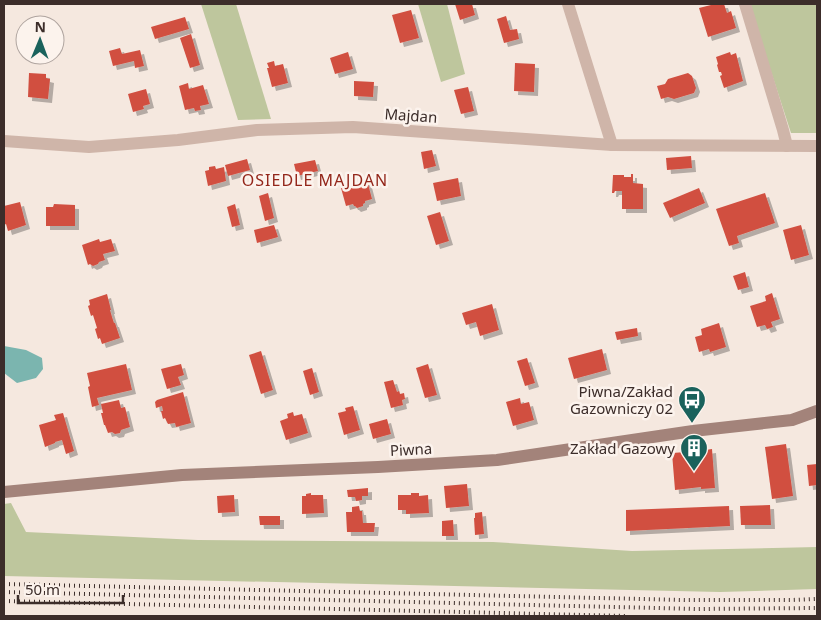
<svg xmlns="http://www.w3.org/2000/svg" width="821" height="620" font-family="'Noto Sans',sans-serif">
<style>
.green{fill:#bec69d}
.water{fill:#7bb5af}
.building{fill:#d14f41;filter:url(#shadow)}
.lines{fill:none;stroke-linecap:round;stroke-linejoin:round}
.street{stroke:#cfb5a9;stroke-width:12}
.secondary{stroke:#a3837a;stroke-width:12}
.rail{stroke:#3c2d2a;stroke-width:4;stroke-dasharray:1 4;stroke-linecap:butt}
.labels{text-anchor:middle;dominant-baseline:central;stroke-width:5;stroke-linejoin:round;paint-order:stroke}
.street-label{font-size:15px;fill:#3c2d2a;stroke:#fcf3ed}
.poi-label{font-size:15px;fill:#3c2d2a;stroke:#fcf3ed;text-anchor:end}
.neighbourhood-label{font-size:16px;letter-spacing:1px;fill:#93261a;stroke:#fcf3ed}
</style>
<defs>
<filter id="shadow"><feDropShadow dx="4" dy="4" stdDeviation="0" flood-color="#0004"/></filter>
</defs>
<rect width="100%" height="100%" fill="#f5e8df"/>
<g class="green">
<path d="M201 4H236L271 119 238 120Z"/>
<path d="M418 4H447L465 74 441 82Z"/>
<path d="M749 4H817V133H791Z"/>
<path d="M11 503 26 532 198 540 493 542 632 551 817 547V589L720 592 4 576V504Z"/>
</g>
<path class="water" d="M4 346 26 350 42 358 43 369 36 378 17 383 4 373Z"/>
<g class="building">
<path d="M455 4H472L475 15 460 20Z"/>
<path d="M715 4H724L727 13 731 11 736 28 708 37 699 8Z"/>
<path d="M411 10 419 38 400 43 392 15Z"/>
<path d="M506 16 510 30 517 29 519 39 504 43 497 19Z"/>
<path d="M185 17 189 29 155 39 151 27Z"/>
<path d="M54 22V25H29V23Z"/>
<path d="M191 34 200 65 190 68 180 38Z"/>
<path d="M120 48 122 54 140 50 144 66 135 68 134 61 113 66 109 51Z"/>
<path d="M348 52 353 69 335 74 330 58Z"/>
<path d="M730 52 731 55 736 53 743 81 724 88 720 76 722 75 721 72H719L717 65 718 64 716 57Z"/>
<path d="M274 61 275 66 283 64 288 83 272 87 267 68H269L267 63Z"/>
<path d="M515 63 535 64 534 92 514 91Z"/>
<path d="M29 73 46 74V78L50 79 48 99 28 97Z"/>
<path d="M688 73 692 76 696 88 694 93 674 99 668 97 661 99 657 86 665 84 668 79Z"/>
<path d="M354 81 374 82 373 97 354 96Z"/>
<path d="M188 83 189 89 203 85 209 104 200 106 201 110 195 111 194 108 185 110 179 86Z"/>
<path d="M468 87 474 111 461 114 454 90Z"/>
<path d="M146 89 150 104 143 106 144 109 133 112 128 94Z"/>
<path d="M432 150 436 166 424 169 421 152Z"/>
<path d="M691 156 692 168 667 170 666 158Z"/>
<path d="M247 159 250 170 228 176 225 165Z"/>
<path d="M315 160 318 171 297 176 294 164Z"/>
<path d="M215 166 216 169 224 167 226 181 208 186 205 171 209 170V167Z"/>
<path d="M631 174H633V183L643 184V209H622V191H615L614 193H612L613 175H624V177H631Z"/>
<path d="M458 178 461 196 437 201 433 183Z"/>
<path d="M367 180 372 199 365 201V203L363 204V206L357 208 355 206H354L353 204 346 206 341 188Z"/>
<path d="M699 188 705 203 670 218 663 203Z"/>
<path d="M268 193 274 218 265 221 259 196Z"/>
<path d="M765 193 775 223 737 236 739 243 729 246 716 209Z"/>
<path d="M20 202 26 225 8 231 6 224 4 225V206Z"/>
<path d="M54 204 75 205V226H46V207H53Z"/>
<path d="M235 204 240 225 232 227 227 207Z"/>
<path d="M440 212 449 241 436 245 427 216Z"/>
<path d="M274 225 278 237 257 243 254 230Z"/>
<path d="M801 225 809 255 791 260 783 230Z"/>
<path d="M99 239 100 242 111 239 115 251 103 254 105 260 99 262 98 264 93 266 90 264 88 265 82 245Z"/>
<path d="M745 272 749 287 738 290 733 276Z"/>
<path d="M772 293 780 319 771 322 773 327 767 329 765 325 757 327 750 306 766 301 765 296Z"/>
<path d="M107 294 111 310H110L112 317 114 323H115L120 338 102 344 100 338 98 339 95 329 97 328 93 315 91 316 88 306 90 305 89 300Z"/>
<path d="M492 304 499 330 480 336 476 322 466 325 462 313Z"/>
<path d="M719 323 726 347 710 352 709 349 699 352 695 337 702 335 701 329Z"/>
<path d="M637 328 638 336 617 340 615 332Z"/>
<path d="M602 349 607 370 574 379 568 358Z"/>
<path d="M261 351 273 390 261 394 249 355Z"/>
<path d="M527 358 535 383 525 386 517 361Z"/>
<path d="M126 364 132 390 97 398 99 405 92 407 88 387 90 386 87 373Z"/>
<path d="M181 364 184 375 178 377 181 385 167 389 161 369Z"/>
<path d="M428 364 437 395 425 398 416 368Z"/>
<path d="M312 368 319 392 310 395 303 371Z"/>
<path d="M393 380 397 392 399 391 400 394 404 393 405 399 402 400 403 405 391 408 384 382Z"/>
<path d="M183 392 191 423 176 427 175 423 168 424 165 418 163 419 161 411H163L162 406 156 408 155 402 157 400Z"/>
<path d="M520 398 521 404 529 402 534 420 513 426 506 402Z"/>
<path d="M119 400 121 408 125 407 130 427 121 430 120 433 115 434 112 432 108 433 105 425H104L101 413H103L101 404Z"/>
<path d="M353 406 360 430 344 435 338 413 346 411 345 408Z"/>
<path d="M293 412 294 416 302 414 308 433 286 440 280 421 288 418 287 414Z"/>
<path d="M63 413 74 451 66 454 62 440 55 442V443L45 447 39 425 56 420 54 415Z"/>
<path d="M387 419 391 434 373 439 369 424Z"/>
<path d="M786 444 793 496 772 499 765 447Z"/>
<path d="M712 449 715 488 701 489V487L675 490 672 453 686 452 687 457H698V451Z"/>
<path d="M817 464V485L809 486 807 465Z"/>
<path d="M467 484 469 506 446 508 444 486Z"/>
<path d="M368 488V496H362V500L356 501 355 497H348L347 490Z"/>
<path d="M311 493V495H323L324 513 302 514V496H306V494Z"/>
<path d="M411 493H419V496L428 495 429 513 406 514V510H398V495H411Z"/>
<path d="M234 495 235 512 218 513 217 496Z"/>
<path d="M770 505 771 525H741L740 506Z"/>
<path d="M359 506 360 511H362L363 523H375L374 532H347L346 512H352V507Z"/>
<path d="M729 506 730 526 626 531V510Z"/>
<path d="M482 512 484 534 475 535 474 518H475V513Z"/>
<path d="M259 516H280V525H260Z"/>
<path d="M453 520 454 536H442V521Z"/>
</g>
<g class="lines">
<g class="street">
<path d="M568 4 612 145"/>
<path d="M745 4 783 130 787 146"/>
<path d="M4 141 89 147 178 140 257 130 353 127 612 145 817 146"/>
</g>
<path class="secondary" d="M4 492 182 475 378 467 497 460 693 431 792 420 817 411"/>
<g class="rail">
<path d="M4 584 684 600H791L817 599"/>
<path d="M4 592 696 609 817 608"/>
<path d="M4 601 626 616"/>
</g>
</g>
<defs>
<symbol id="bus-pin" viewBox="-11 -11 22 30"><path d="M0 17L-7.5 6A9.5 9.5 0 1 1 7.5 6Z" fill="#1a625c" stroke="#fcf3ed"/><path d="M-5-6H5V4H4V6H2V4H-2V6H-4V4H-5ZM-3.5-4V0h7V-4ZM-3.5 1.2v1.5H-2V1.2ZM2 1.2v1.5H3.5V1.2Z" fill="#fff"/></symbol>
<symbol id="building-pin" viewBox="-11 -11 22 30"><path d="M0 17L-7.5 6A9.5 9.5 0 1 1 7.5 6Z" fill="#1a625c" stroke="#fcf3ed"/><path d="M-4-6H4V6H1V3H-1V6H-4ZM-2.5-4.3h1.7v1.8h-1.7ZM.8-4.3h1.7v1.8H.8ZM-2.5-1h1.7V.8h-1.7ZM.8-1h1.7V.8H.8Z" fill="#fff"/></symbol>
</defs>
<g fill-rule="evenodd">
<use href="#bus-pin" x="676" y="384" width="32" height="43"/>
<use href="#building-pin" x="678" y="432" width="32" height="43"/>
</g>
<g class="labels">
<g class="street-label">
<text transform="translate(411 115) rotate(4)">Majdan</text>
<text transform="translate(411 449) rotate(-3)">Piwna</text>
</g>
<g class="poi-label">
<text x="673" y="391">Piwna/Zakład<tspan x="673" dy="17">Gazowniczy 02</tspan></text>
<text x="675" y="448">Zakład Gazowy</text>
</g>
<g class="neighbourhood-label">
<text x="315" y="180">OSIEDLE MAJDAN</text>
</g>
</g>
<rect width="821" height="620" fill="none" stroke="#3c2d2a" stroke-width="10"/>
<g transform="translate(40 40) rotate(1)"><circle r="24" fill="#fcf3ed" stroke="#afa49f"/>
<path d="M0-4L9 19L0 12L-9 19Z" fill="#1a625c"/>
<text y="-8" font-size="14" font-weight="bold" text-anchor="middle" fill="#3c2d2a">N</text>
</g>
<path d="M18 595v8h105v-8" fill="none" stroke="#3c2d2a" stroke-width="2.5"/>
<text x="25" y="595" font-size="15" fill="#3c2d2a" stroke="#fcf3ed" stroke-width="4" paint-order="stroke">50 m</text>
</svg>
